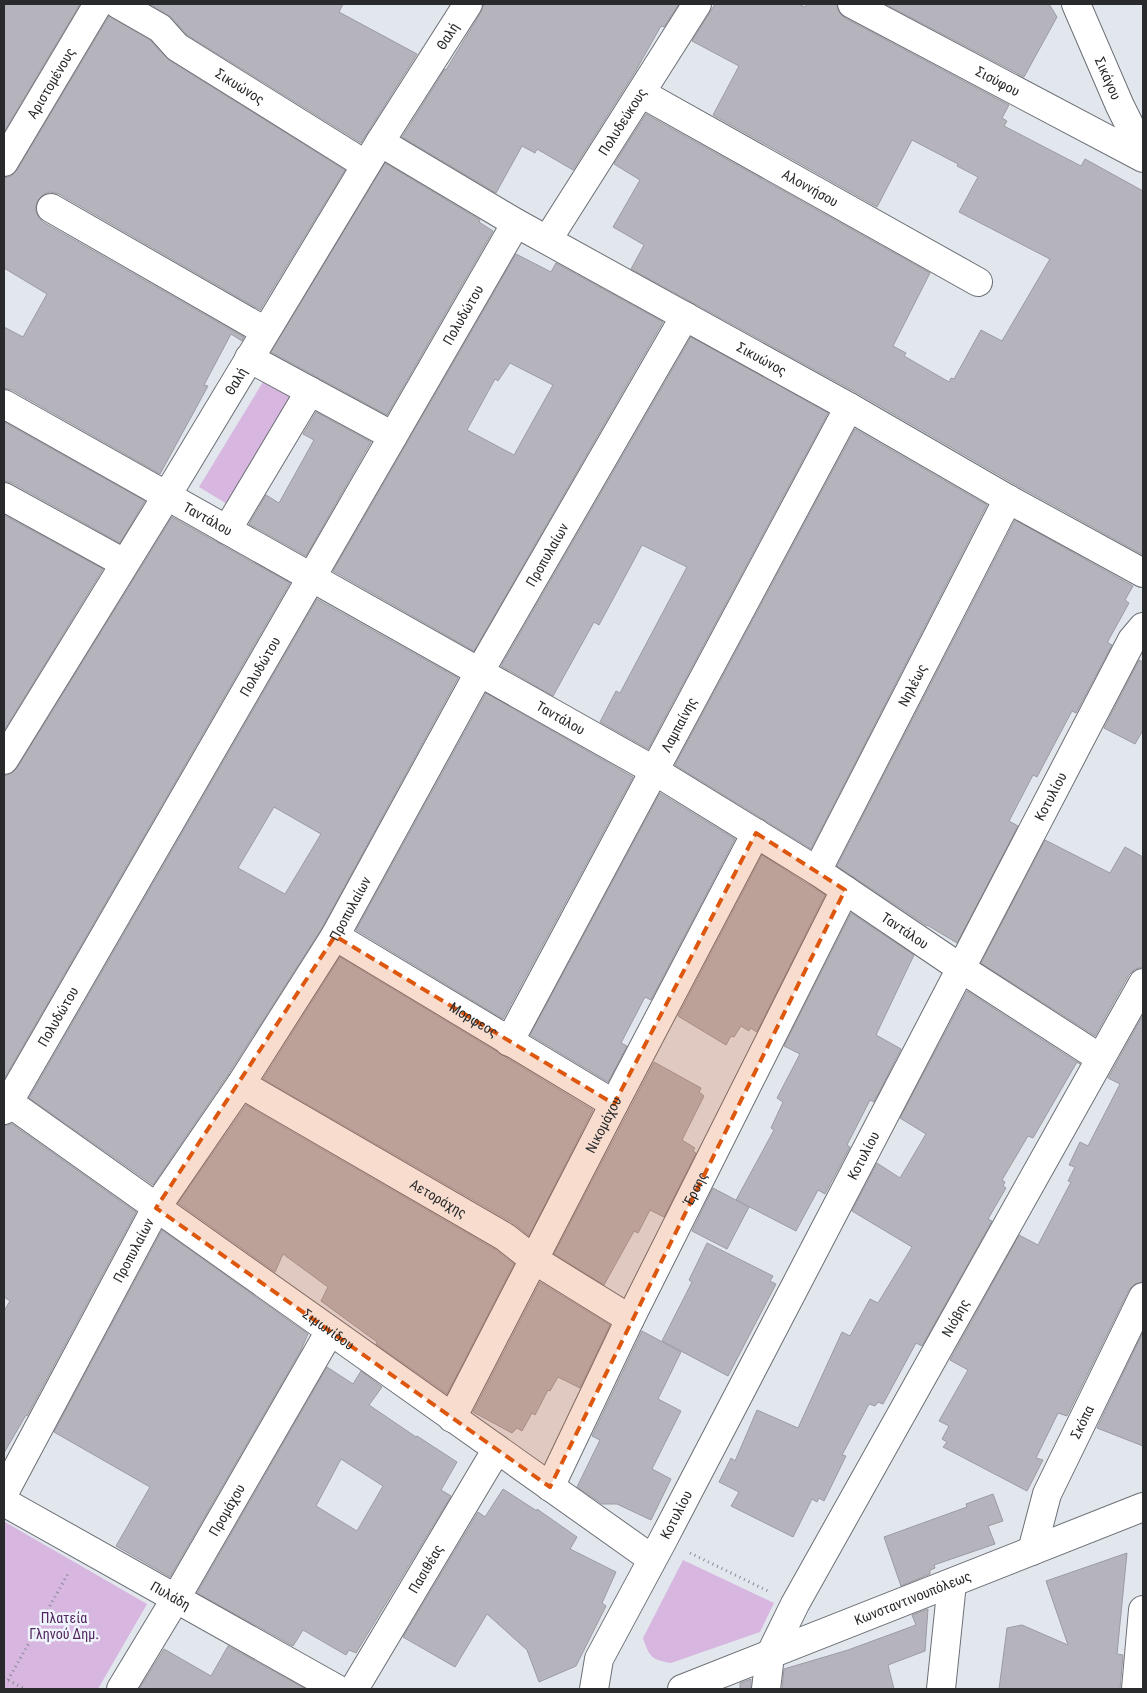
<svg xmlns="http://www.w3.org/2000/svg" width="1147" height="1693" font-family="'Roboto Condensed',sans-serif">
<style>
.green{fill:#d7b6e0}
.building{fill:#b5b4bc;stroke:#9c9ba3;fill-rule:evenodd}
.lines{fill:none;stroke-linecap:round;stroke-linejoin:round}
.street-casing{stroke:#6b6f76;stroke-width:30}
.secondary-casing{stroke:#6b6f76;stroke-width:30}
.path{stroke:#878a8f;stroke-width:3;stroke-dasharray:1 4;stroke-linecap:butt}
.street{stroke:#fff;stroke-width:28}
.secondary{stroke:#fff;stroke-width:28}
.marked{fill:#de570e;fill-opacity:0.2;stroke:#de570e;stroke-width:4;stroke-dasharray:10 6;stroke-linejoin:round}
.labels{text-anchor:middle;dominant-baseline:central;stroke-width:5;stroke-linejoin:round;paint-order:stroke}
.street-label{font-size:14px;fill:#282a2c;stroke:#eff4fc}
.park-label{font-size:14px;fill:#53265d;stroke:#eff4fc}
</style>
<rect width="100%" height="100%" fill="#e2e7ee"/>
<g class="green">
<path d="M266 377 298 396 232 507 199 487Z"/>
<path d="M5 1522 147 1604 98 1689H4V1525Z"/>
<path d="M683 1560 774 1603 760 1632 671 1663C651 1660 649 1656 643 1638Z"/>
</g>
<g class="building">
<path d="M4 4H80L4 132Z"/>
<path d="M149 4H343L339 12 417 54 361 143 187 35 171 17Z"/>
<path d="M484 4H679L664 27 661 26 635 72 573 170 537 149 535 153 522 146 496 193 402 137 445 69 446 70 481 12Z"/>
<path d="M715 4H799L805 7 807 4H837L839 12 845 18 1009 105 1002 118 1007 121 1004 126 1081 166 1085 159 1143 191V555L1016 485 857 393 631 269 644 245 613 227 640 180 614 164 646 114 930 273 893 346 906 353 904 356 949 382 951 378 954 379 981 330 1002 341 1050 259 959 212 978 177 957 166 958 164 912 140 877 207 713 115 739 66 692 41Z"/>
<path d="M885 4H1049L1057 17 1024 77Z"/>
<path d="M109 16 150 40 169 60 345 170 260 310 59 194 50 192 44 194 38 200 35 209 38 216 43 222 244 337 242 341 231 334 204 385 208 386 160 474 12 390 4 388V327L23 337 47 294 4 268V178L11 176 17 170Z"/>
<path d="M385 163 480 220 479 222 493 231 387 415 271 352Z"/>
<path d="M516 254 551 272 556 263 663 322 474 651 333 571ZM510 363 553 385 514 455 467 430 495 379 498 381Z"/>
<path d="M691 337 828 413 648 749 600 722 616 691 620 693 687 567 642 545 599 625 594 622 553 696 501 666Z"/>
<path d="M316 412 371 442 306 556 249 524 266 495 279 503 314 440 303 434Z"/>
<path d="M4 422 145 501 120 543 12 483 4 481Z"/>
<path d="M855 429 987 505 811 849 675 765Z"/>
<path d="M4 515 103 569 4 731Z"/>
<path d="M172 517 290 583 4 1079V776L12 773 17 768Z"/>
<path d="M1015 520 1133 586 1125 600 1129 603 1108 641V643L1112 645 1076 713 1072 711 1037 777 1033 775 1009 821 1018 826 957 943 927 925V926L837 866Z"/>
<path d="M317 599 458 678 322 928 228 1075 153 1185 29 1098ZM274 807 321 834 285 894 238 868Z"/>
<path d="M1139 660 1143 662V730L1135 744 1104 728Z"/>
<path d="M486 693 633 777 503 1019 356 930Z"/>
<path d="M660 793 735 839 651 1000 645 997 621 1043 627 1046 608 1082 530 1035Z"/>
<path d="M1045 840 1110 873 1125 847 1143 857V967L1135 969 1129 975 1095 1036 981 963Z"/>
<path d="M762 855 825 895 757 1032 750 1028 749 1031 741 1026 734 1037 731 1036 726 1045 678 1016Z"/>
<path d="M851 913 914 955 876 1035 901 1049 874 1102 870 1100 847 1145 850 1147 825 1194 818 1190 796 1231 736 1200 774 1130 771 1128 783 1102 777 1098 800 1054 784 1046Z"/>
<path d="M340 957 593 1110 529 1236 513 1223 263 1079Z"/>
<path d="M967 991 1080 1064 1077 1062 1033 1138 1028 1136 1002 1180 1005 1182 1003 1186 1006 1188 988 1219 992 1221 922 1346 916 1343 883 1404 878 1402 875 1406 869 1404 842 1455 846 1456 824 1501 819 1498 817 1502 812 1499 793 1537 731 1506 739 1492 719 1482 731 1458 735 1461 757 1410 798 1428 842 1332 850 1336 870 1299 878 1303 912 1247 852 1211 877 1163 900 1178 926 1134 900 1118Z"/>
<path d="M1143 1015V1282L1135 1284 1129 1290 1067 1416 1058 1413 1036 1458 1043 1460 1027 1491 943 1447 947 1442 942 1439 949 1426 939 1421 968 1370 950 1360 1019 1235 1038 1245 1071 1182 1068 1181 1075 1167 1069 1165 1080 1142 1088 1146 1120 1084 1108 1078Z"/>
<path d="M654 1062 701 1088 699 1092 704 1096 682 1140 695 1148 693 1151 696 1153 664 1217 650 1210 638 1233 634 1231 604 1285 554 1254Z"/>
<path d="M246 1105 496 1250 514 1264 447 1394 376 1344 377 1342 321 1301 328 1287 283 1254 275 1272 178 1203Z"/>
<path d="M12 1124 136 1212 27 1416 26 1415 4 1453V1311L10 1301 4 1297V1126Z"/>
<path d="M713 1188 749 1207 727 1249 692 1231Z"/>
<path d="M162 1230 308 1334 301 1350 170 1577 116 1546 150 1487 54 1432Z"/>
<path d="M707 1243 773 1276 770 1281 776 1284 728 1376 662 1341 692 1282 689 1280Z"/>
<path d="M540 1282 610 1325 580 1388 558 1377 550 1391 548 1390 535 1415 532 1413 522 1431 517 1428 512 1433 473 1412Z"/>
<path d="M642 1331 681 1352 658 1399 681 1411 652 1469 671 1479 651 1520 617 1504H602L577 1487 600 1440 592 1436Z"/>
<path d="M1143 1332V1446L1097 1428Z"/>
<path d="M327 1367 353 1384 361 1371 382 1387 369 1405 416 1437 417 1436 457 1462 441 1490 451 1496 356 1653 349 1650 346 1655 303 1630 293 1646 197 1593ZM341 1459 383 1486 357 1531 316 1506Z"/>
<path d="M503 1489 537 1511V1509L577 1537 570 1549 616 1572 602 1603 606 1606 576 1666 539 1682 527 1650 487 1614 455 1667 403 1637 478 1512 485 1517Z"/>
<path d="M993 1494 1003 1521 988 1526 995 1544 934 1565 935 1568 930 1570V1574L901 1586 884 1537 967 1507 966 1504Z"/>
<path d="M1127 1553 1117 1654 1123 1655 1120 1689H999L1007 1628 1022 1625 1068 1645 1046 1581Z"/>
<path d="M928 1609 925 1651 888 1665 894 1689H782L784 1669 848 1650 916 1625 912 1615Z"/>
<path d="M228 1646 306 1689H139L164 1649 211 1676Z"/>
<path d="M751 1679V1689H740V1683Z"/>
</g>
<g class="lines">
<defs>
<g id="street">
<path id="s1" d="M118 4 160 28 177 47 366 165"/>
<path id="s2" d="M852 4 1143 158"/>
<path id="s3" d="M641 93 978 282"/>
<path id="s4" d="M380 142 516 223 849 407 1008 499 1143 573"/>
<path id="s5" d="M4 162 98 4"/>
<path d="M51 208 265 331"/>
<path id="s6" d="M548 239 697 4"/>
<path d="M249 358 393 436"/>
<path id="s7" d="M4 404 655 771 817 871 962 969 1100 1058"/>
<path d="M4 497 124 563"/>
<path d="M227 530 310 391"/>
<path id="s8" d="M4 760 166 497 380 142 468 4"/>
<path id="s9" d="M817 871 1008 499"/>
<path id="s10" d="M335 936 614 1104"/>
<path id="s11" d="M509 1042 849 407"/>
<path id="s12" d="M241 1084 505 1237 533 1259 630 1319"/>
<path id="s13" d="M4 1099 652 1559"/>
<path id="s14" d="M4 1110 516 223"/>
<path id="s15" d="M452 1418 614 1104 756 833"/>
<path id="s16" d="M550 1487 630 1319 845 890"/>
<path id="s17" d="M4 1493 156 1208 241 1084 335 936 480 671 685 316"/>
<path id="s18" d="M4 1502 337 1689"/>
<path id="s19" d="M1032 1551 1047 1494 1143 1297"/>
<path id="s20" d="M121 1689 176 1598 330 1331"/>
<path id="s21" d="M354 1689 497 1449"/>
<path id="s22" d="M766 1689 770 1655 795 1604 1143 983"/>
<path d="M1136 1689 1143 1610"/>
</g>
<g id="secondary">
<path id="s23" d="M1076 4 1120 106 1143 152"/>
<path id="s24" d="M594 1689 599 1659 663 1540 1132 640 1143 627"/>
<path id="s25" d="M682 1689 1143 1507"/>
<path d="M941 1689 952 1583"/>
</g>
</defs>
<use href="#street" class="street-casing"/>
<use href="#secondary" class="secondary-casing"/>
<g class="path">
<path d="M690 1553 768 1591"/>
<path d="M4 1678 25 1689"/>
<path d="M8 1680 69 1572"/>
</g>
<use href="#street" class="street"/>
<use href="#secondary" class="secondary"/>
</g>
<path class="marked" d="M756 833 845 890 550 1487 156 1208 335 936 614 1104Z"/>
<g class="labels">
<g class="street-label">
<text stroke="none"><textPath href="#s8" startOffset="849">Θαλή</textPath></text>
<text stroke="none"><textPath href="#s23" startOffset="81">Σικάγου</textPath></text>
<text stroke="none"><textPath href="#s2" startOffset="165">Σισύφου</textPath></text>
<text stroke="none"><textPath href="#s5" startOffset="92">Αριστομένους</textPath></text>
<text stroke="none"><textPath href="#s1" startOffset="148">Σικυώνος</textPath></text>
<text stroke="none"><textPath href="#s6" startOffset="139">Πολυδεύκους</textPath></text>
<text stroke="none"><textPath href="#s3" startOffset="194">Αλοννήσου</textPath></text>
<text stroke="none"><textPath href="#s14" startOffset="918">Πολυδώτου</textPath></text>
<text stroke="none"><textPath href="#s4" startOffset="439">Σικυώνος</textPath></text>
<text stroke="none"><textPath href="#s8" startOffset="444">Θαλή</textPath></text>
<text stroke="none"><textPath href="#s7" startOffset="234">Ταντάλου</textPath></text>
<text stroke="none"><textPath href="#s17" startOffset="1085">Προπυλαίων</textPath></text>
<text stroke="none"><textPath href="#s14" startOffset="512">Πολυδώτου</textPath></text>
<text stroke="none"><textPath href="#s9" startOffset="209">Νηλέως</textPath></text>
<text stroke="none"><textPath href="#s7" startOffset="639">Ταντάλου</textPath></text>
<text stroke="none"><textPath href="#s11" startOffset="360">Λαμπαίνης</textPath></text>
<text stroke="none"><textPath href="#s24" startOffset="1004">Κοτυλίου</textPath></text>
<text stroke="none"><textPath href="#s17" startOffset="680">Προπυλαίων</textPath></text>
<text stroke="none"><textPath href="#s7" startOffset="1044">Ταντάλου</textPath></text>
<text stroke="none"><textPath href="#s14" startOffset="108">Πολυδώτου</textPath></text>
<text stroke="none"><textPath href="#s10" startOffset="162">Μορφεος</textPath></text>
<text stroke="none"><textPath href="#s15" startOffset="330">Νικομάχου</textPath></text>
<text stroke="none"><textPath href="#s24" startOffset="599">Κοτυλίου</textPath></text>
<text stroke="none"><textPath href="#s16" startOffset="332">Έρσης</textPath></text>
<text stroke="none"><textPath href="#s12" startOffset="228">Αετοράχης</textPath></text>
<text stroke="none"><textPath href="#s17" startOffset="275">Προπυλαίων</textPath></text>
<text stroke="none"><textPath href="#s22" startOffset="419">Νιόβης</textPath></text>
<text stroke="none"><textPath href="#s13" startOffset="398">Σιμωνίδου</textPath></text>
<text stroke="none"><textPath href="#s19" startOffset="139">Σκόπα</textPath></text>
<text stroke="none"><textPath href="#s20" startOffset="208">Προμάχου</textPath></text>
<text stroke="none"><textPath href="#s24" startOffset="194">Κοτυλίου</textPath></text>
<text stroke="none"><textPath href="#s21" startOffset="140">Πασιθέας</textPath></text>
<text stroke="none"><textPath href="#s18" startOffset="191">Πυλάδη</textPath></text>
<text stroke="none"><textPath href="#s25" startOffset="248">Κωνσταντινουπόλεως</textPath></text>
</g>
<g class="park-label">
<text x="64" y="1618">Πλατεία<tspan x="64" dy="16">Γληνού Δημ.</tspan></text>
</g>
</g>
<rect width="1147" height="1693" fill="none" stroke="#282a2c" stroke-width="10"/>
</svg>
